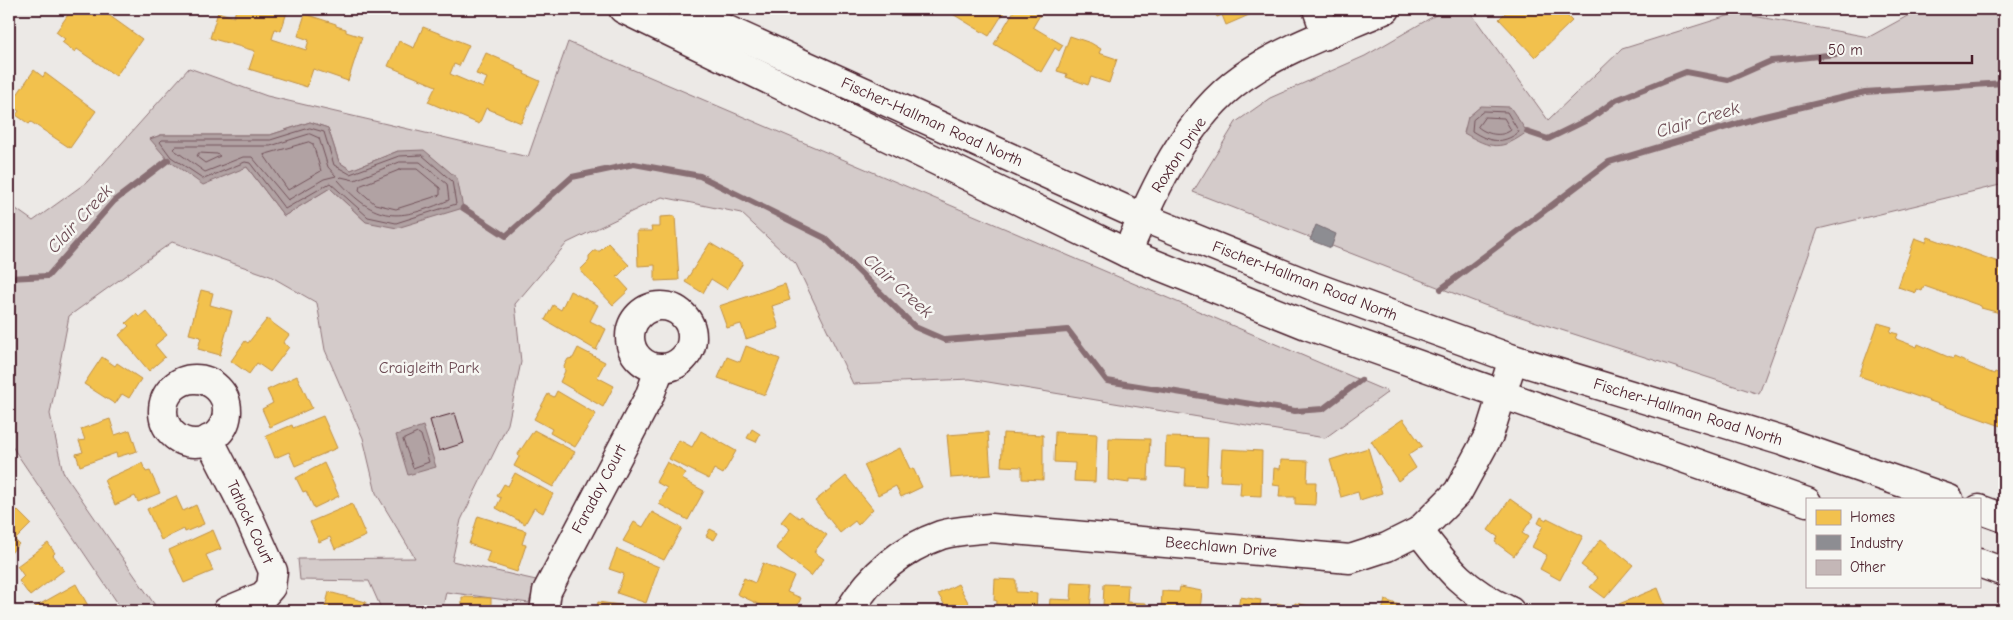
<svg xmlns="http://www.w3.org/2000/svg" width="2013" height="620" font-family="'Comic Neue',sans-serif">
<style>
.green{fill:#d4cbca;stroke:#8f757a;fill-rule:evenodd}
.water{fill:#b1a2a3;stroke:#886e73}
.homes{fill:#f2c14e;stroke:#c09044}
.industry{fill:#8d8d92;stroke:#796c73}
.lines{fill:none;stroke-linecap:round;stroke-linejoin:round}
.shore{stroke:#73535b;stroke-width:1}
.stream{stroke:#886e73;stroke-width:6}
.building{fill:#c4b7b7;stroke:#4a1f2b}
.minor-casing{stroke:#4a1f2b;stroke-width:31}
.major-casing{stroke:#4a1f2b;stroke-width:31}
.minor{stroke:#f6f6f2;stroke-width:28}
.major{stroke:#f6f6f2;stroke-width:28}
.labels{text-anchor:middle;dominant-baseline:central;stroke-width:5;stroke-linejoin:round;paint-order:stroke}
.street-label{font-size:16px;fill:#4a1f2b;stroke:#f6f6f2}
.park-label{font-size:16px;fill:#6c4a53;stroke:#f6f6f2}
.water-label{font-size:18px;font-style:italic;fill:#6e4d55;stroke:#f6f6f2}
</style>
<rect width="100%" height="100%" fill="#ece9e6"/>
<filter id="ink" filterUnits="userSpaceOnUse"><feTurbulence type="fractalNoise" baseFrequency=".02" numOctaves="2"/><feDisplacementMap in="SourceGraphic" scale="10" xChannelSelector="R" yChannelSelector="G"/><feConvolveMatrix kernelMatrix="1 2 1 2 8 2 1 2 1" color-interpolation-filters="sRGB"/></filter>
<g filter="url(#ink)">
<g class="green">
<path d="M1446 9H1468L1548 120 1622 49 1737 13 1869 37 1920 9H2004V184L1818 229 1759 394 1484 305 1193 192 1236 122 1270 98 1365 56Z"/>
<path d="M568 42 1388 392 1325 438 970 379 853 384 796 264 741 213 662 197 567 243 515 304 521 362 508 424 461 520 452 561 536 580 529 603 446 592 442 611H380L381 608 369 581 300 580 298 559 415 558 376 493 363 438 325 350 317 303 270 276 172 242 69 316 50 414 63 472 159 611H123L9 442V204L33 221 87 182 189 68 267 96 528 157ZM310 122 328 128 339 162 351 170 398 151 366 222 330 188 284 216 247 167 150 139 161 135H270Z"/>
</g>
<g class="water">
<path d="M1481 106 1510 107 1527 132C1501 151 1491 149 1464 133L1468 117Z"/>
<path d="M310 122 328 128 339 162 351 170 398 151 424 150 457 178 463 208 397 228 366 222 330 188 284 216 247 167 203 185 168 160 150 139 161 135H270Z"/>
<path d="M423 426 436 467 408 475 396 435Z"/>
</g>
<g class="homes">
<path d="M72 9H103V11L142 39 116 76 77 49 75 52 62 42 65 39 56 32Z"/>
<path d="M236 9H288L281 31 275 29 272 39 306 50 309 40 298 36 305 14 336 24V26L346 29V32L362 37 348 81 313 69 307 87 249 69 255 51 210 38 218 12 234 17Z"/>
<path d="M947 9H1006L989 36 946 10Z"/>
<path d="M1015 9H1029L1040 15 1033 27 1063 45 1059 51 1055 48 1041 72 994 44Z"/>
<path d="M1213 9H1255L1256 12 1226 25 1222 15 1217 17Z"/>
<path d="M1509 9H1524L1531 13 1536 9H1560L1572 21 1535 57 1499 19Z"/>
<path d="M423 27 469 45 459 66 454 64 450 74 483 88 487 78 476 74 486 53 516 66 515 68 525 72 524 74 540 81 521 123 486 108 479 124 428 102 436 86 388 66 399 41 414 48Z"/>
<path d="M1070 36 1091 43 1101 49 1099 53 1117 59 1109 83 1091 77 1088 85 1066 77 1067 74 1057 71Z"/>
<path d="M34 70 43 77 45 73 96 111 70 148 31 122 29 124 16 115 19 111 10 105Z"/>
<path d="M675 216 679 280 655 281V265L638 266 637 231H652L651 227H660V217Z"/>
<path d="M1928 237 2004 264V314L1981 308V306L1924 286 1922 291 1917 289 1916 293 1898 287 1915 238 1926 242Z"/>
<path d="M608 243 629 265 617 277 629 290 613 305 580 270 589 261V256L594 251H600Z"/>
<path d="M710 243 743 263 727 289 711 279 703 293 685 282Z"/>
<path d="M785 284 790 300 772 306 779 328 746 339 741 324 727 328 719 306Z"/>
<path d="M201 290 213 293 210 305 232 311 220 355 198 349 201 337 189 334Z"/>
<path d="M570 291 598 305 590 321 606 329 596 350 545 320 553 305 561 310Z"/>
<path d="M146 311 167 335 155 345 165 357 149 371 119 335 129 326 126 323 136 314 139 317Z"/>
<path d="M267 319 289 335 283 343 289 347 270 372 257 363 249 374 231 361 245 341 248 343Z"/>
<path d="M1878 323 1892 327 1890 332 1898 334 1896 339 1917 347 1918 344 1953 359 1954 357 1994 374 1995 372 2004 375V427L1859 376Z"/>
<path d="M746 346 780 359 765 395 718 378 727 357 740 362Z"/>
<path d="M578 348 605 362 597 377 614 386 603 407 560 382 565 371 564 366 568 359 573 358Z"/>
<path d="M102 357 115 366 117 363 141 379 129 398 122 394 115 404 84 384Z"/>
<path d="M297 376 312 408 270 427 262 409 273 403 267 390Z"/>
<path d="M557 391 596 414 575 447 550 433 552 429 534 419 548 394 554 397Z"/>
<path d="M323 416 337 448 295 466 289 452 275 458 266 436 292 425 293 428Z"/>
<path d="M110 419 115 435 130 430 137 451 117 457 116 453 80 466 76 454 83 452 79 441 85 440 81 429Z"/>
<path d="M1403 419 1422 446 1408 455 1416 468 1398 481 1371 441Z"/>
<path d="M752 429 760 434 756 442 747 438Z"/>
<path d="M534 430 575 452 553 487 514 466 519 457 518 454Z"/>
<path d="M701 431 736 451 723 474 714 469 709 479 669 459 679 440 692 447Z"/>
<path d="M988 432 991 475 951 478 947 435Z"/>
<path d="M1055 432 1097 434 1095 482 1074 481 1075 463 1054 462Z"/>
<path d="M1003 433 1043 435V480L1022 479V467L1001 466Z"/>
<path d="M1166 437 1208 438 1206 487 1185 486 1186 468 1165 467Z"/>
<path d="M1109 438 1150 439 1148 480 1129 479V483L1108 480Z"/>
<path d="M900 448 910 469 913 468 922 487 901 497 896 486 878 495 864 465Z"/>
<path d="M1368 448 1382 493 1360 500 1358 492 1341 497 1330 460Z"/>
<path d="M1222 449 1262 451 1261 496 1240 495 1241 482 1220 481Z"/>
<path d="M1281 460 1308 461 1307 482H1316L1315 505 1295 504V497H1279L1280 486 1273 485 1274 468 1280 469Z"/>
<path d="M667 462 686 473 682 479 704 491 688 520 659 504 667 488 656 482Z"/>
<path d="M142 463 146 472 150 471 160 493 138 502 135 496 115 505 104 480Z"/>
<path d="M324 463 339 496 314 508 306 491 303 492 296 478Z"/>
<path d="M515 473 553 494 543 513 534 508 525 524 496 508 501 498 497 496 504 484 508 486Z"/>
<path d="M846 476 873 509 858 525 855 521 840 533 815 501Z"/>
<path d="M176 496 183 511 196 505 204 524 185 532 184 529 161 540 147 509Z"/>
<path d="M1510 499 1534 516 1522 533 1528 537 1514 556 1495 542 1498 537 1488 530Z"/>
<path d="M11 504 31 524 15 540 19 544 9 555V506Z"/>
<path d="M352 504 366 536 335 549 330 537 319 542 310 522Z"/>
<path d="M790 511 799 518 801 516 827 535 814 552 824 559 811 576 776 548 790 529 781 522Z"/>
<path d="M652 512 682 528 664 560 623 541 634 522 643 527Z"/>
<path d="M478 516 526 531 522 544 526 545 517 572 486 562 490 551 469 544Z"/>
<path d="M1541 517 1546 520 1547 518 1583 536 1560 580 1540 569 1547 555 1532 547 1543 526 1538 523Z"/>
<path d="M710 529 718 533 714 540 706 536Z"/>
<path d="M213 530 221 549 206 555 213 571 184 583 169 550Z"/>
<path d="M1601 539 1633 565 1605 598 1590 587 1598 578 1581 565Z"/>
<path d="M48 543 55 553 53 555 64 570 30 596 19 581 24 576 17 566Z"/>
<path d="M617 549 659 567 646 603 617 593 624 574 609 569Z"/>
<path d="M763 563 794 576 787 592 801 598 795 611H773L737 594 744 578 755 583Z"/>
<path d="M995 579 1016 580V592L1037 593 1036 611H996L997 601 994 600Z"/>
<path d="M1072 582 1092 583 1090 611H1049L1050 599 1071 600Z"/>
<path d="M76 584 91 611H38L35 607Z"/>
<path d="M958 584 973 611H938L946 607 938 594Z"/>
<path d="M1104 584 1128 585 1127 602 1146 603V611H1106V606H1103Z"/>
<path d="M1180 587 1202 591 1200 611H1161L1162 591 1179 592Z"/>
<path d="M1658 588 1667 611H1621L1619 604Z"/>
<path d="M329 592 366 602 364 611H324Z"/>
<path d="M462 597 491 598V611H456L462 606Z"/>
<path d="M1240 597 1261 600 1259 611H1217L1218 605 1238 608Z"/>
<path d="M1385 600 1405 607 1403 611H1382Z"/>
<path d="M598 602 641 608V611H596Z"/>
<path d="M1277 603 1288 606 1287 609 1293 611 1295 603 1314 607 1313 611H1268L1270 605 1277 607Z"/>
</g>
<path class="industry" d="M1316 225 1336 234 1331 248 1310 240Z"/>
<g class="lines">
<g class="shore">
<path d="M1484 111 1507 112 1519 132C1502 145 1489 142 1472 131L1473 120Z"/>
<path d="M1485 117 1504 118 1511 130C1501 138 1486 134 1478 127Z"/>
<path d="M310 128 324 132 334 165 350 174 399 156 422 155 452 181 456 204 396 223 368 217 330 183 285 209 250 163 245 162 204 179 171 157 160 142 162 140H270Z"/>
<path d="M310 134 319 138 328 167 336 176 324 179 288 200 252 157H243L205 172 173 149 176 146H270Z"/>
<path d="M309 142 313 144 321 171 288 190 264 155Z"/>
<path d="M199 153 217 154 220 156 205 163 197 157Z"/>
<path d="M400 162H420L447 184 449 200C398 222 376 223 338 180L341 177 354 180Z"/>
<path d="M402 169H417L440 188V195L396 209 375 204 359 190 360 186Z"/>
<path d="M418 433 421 435 429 462 413 468 403 440Z"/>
</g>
<g class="stream">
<path d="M1527 132 1548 139 1591 118 1616 100 1686 72 1728 80 1771 61 1837 54"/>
<path d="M463 208 506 236 572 177 634 164 700 176 825 238 915 327 945 340 1068 330 1107 381 1295 411 1323 409 1361 380"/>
<path d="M9 278 48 276 114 201 168 160"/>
<path d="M1441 289 1609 162 1760 117 1865 92 2004 83"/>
</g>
</g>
<path class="building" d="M455 413 464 443 439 451 430 420Z"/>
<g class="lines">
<defs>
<g id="minor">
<path d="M1317 9 1326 35"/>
<path d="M1127 253C1153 191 1186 117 1243 77 1286 47 1338 30 1386 9"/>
<circle cx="661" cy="337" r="31"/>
<circle cx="195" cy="411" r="32"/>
<path d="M209 439 246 511 273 571 271 587 263 596 227 611"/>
<path d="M1419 531C1448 569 1465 591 1510 611"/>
<path d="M544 611 547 591 649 397 660 368"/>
<path d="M849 611C871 575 901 549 941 535 956 530 975 530 991 528L1350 559 1387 547 1419 531 1458 492 1489 435 1513 359"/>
</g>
<g id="major">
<path d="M623 9 1127 253 1309 326 1807 502"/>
<path d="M681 9 1142 217 1315 287 1513 359 1782 441 1949 499"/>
<path d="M1979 509 2004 518"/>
<path d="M1979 563 2004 572"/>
</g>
</defs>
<use href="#minor" class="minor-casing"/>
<use href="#major" class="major-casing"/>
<use href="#minor" class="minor"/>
<use href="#major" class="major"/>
</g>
</g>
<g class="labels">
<g class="street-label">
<text transform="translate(932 122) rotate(24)">Fischer-Hallman Road North</text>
<text transform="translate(1179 155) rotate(-57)">Roxton Drive</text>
<text transform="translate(1305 281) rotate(21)">Fischer-Hallman Road North</text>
<text transform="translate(1688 412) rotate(17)">Fischer-Hallman Road North</text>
<text transform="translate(599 489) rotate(-62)">Faraday Court</text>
<text transform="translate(250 522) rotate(65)">Tatlock Court</text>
<text transform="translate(1221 547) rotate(5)">Beechlawn Drive</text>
</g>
<g class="park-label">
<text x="429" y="368">Craigleith Park</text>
</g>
<g class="water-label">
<text transform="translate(1698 120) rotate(-17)">Clair Creek</text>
<text transform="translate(80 219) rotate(-47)">Clair Creek</text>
<text transform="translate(898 286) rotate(42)">Clair Creek</text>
</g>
</g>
<rect width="2013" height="620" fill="none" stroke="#f6f6f2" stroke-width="30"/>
<rect x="15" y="15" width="1983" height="590" fill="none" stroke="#4a1f2b" stroke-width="2" filter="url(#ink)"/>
<rect x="1806" y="498" width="175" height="90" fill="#f6f6f2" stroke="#b1a0a2"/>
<rect x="1816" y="510" width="25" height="15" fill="#f2c14e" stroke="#b1a0a2"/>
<text x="1850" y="522" font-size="15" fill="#4a1f2b">Homes</text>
<rect x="1816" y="535" width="25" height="15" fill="#8d8d92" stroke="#b1a0a2"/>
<text x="1850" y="548" font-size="15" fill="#4a1f2b">Industry</text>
<rect x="1816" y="560" width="25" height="15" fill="#c4b7b7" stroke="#b1a0a2"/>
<text x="1850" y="572" font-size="15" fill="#4a1f2b">Other</text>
<path d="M1820 55v8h152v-8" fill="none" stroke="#4a1f2b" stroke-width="2.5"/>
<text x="1828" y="55" font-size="15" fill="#4a1f2b" stroke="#f6f6f2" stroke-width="4" paint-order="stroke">50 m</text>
</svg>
